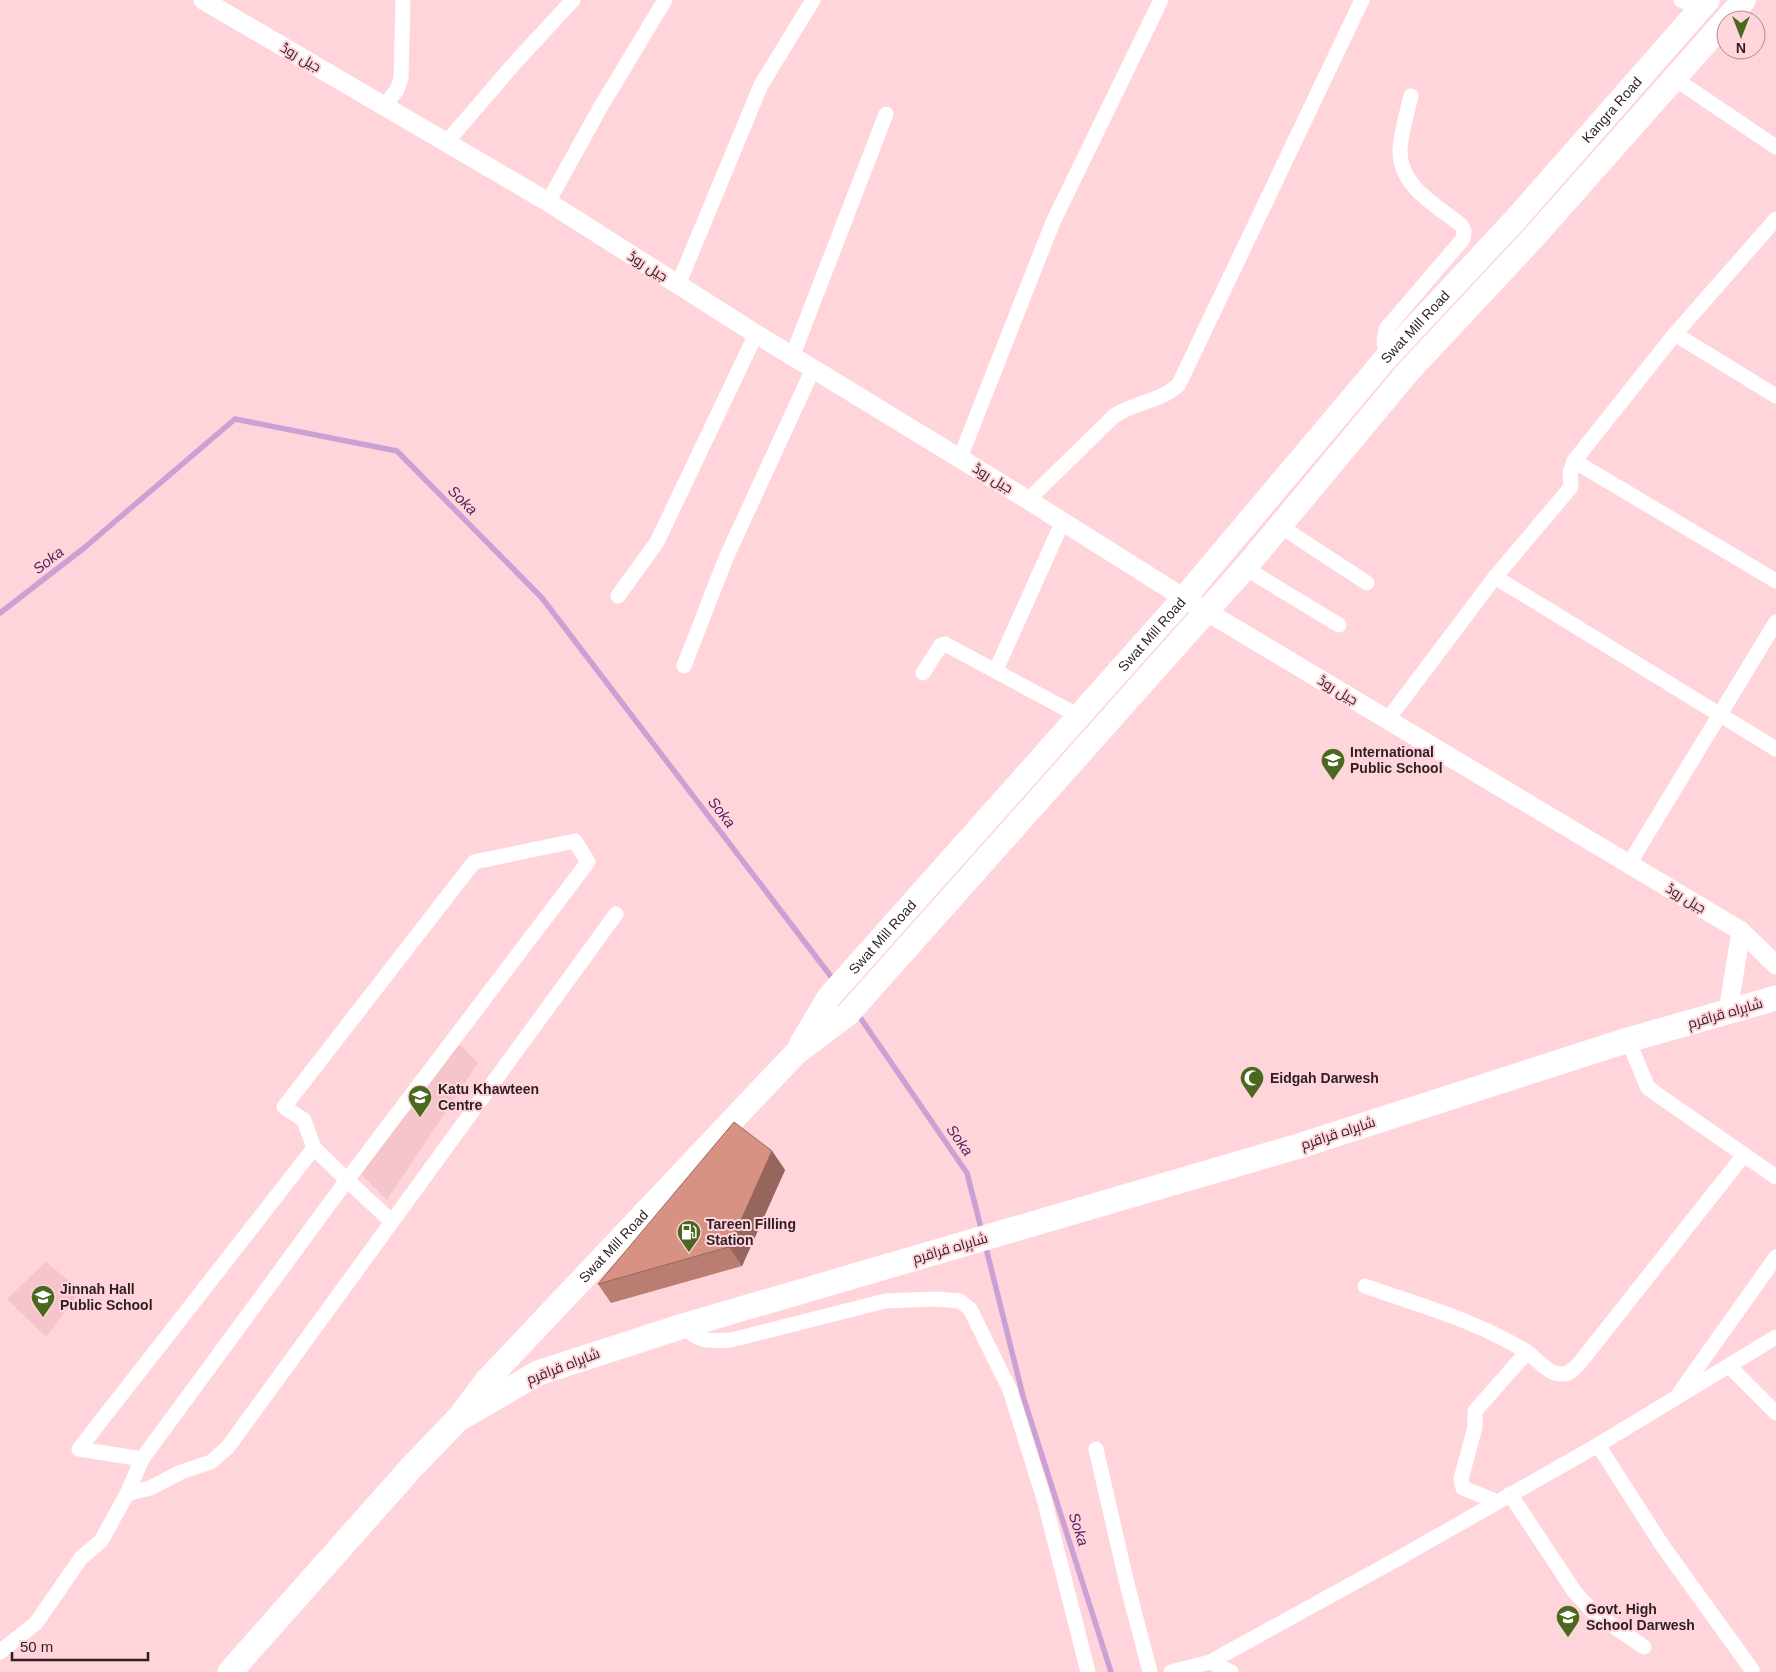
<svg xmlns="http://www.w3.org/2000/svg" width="1776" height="1672" font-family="Arial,Cairo,sans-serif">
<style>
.built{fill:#f6c4cb}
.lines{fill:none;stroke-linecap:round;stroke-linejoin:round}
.stream{stroke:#cba0d4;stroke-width:5.5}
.minor{stroke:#fff;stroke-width:15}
.tertiary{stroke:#fff;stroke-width:19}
.primary{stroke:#fff;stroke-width:24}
.trunk{stroke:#fff;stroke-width:25}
.wall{fill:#b97e71}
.shaded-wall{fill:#96665c}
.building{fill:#d79283;stroke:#96665c}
.labels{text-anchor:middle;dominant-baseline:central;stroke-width:4;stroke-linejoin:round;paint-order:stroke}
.street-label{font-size:14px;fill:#2f1f22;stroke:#ffd4da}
.poi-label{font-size:14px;font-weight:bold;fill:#2f1f22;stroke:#ffd4da;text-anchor:start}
.water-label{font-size:15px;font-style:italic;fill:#562261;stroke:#ffd4da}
</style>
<rect width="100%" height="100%" fill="#ffd4da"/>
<g class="built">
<path d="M454 1039 478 1063 387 1200 361 1174Z"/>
<path d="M46 1262 81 1290 46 1337 7 1299Z"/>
</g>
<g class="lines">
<g class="stream">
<path d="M0 613 84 548 235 419 397 451 542 598 836 983"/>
<path d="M857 1013 967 1173 982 1232"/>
<path d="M985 1244 1023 1396 1111 1672"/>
</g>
<g class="minor">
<path d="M1681 0 1700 9"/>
<path d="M1675 79 1776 147"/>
<path d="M384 106 397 90 401 78 403 0"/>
<path d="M446 143 513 65 573 0"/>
<path d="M548 202 600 108 665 0"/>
<path d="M678 285 761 85 813 0"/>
<path d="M1675 334 1776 396"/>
<path d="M792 357 886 114"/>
<path d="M1387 357 1384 341 1386 329 1463 239 1464 231 1461 225C1436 205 1399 186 1400 150 1401 132 1407 113 1411 96"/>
<path d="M960 458 1053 222 1161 0"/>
<path d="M1574 461 1776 581"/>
<path d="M1028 500 1114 416C1134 402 1163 401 1179 384L1362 0"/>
<path d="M1280 526 1367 583"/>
<path d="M1245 568 1339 625"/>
<path d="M1495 577 1776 749"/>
<path d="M618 596 657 542 756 334"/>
<path d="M684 666 726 558 813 369"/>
<path d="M996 670 1062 523"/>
<path d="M923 673 941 645 945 644 1079 716"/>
<path d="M1388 719 1495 577 1571 487 1570 472 1574 461 1675 334 1776 219"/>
<path d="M1629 864 1776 622"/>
<path d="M1628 1040 1648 1088 1776 1177"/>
<path d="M314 1148 79 1449 142 1459 347 1180 314 1148 304 1120 284 1107 474 862 575 841 588 862 347 1180 392 1222"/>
<path d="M1365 1286C1418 1305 1478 1321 1527 1352 1537 1359 1548 1374 1561 1374 1570 1375 1577 1366 1582 1360L1744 1155"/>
<path d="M683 1326C700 1343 708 1341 731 1340L885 1301 937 1299 960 1301 970 1309 1010 1390 1044 1499 1088 1672"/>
<path d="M1729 1366 1776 1413"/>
<path d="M1680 1392 1776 1257"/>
<path d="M1598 1445 1662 1545 1752 1670"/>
<path d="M1096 1449 1127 1584 1150 1672"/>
<path d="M127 1494 142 1459"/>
<path d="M1510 1494 1574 1591 1593 1612 1644 1647"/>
<path d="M1495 1501 1463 1488 1461 1479 1475 1427V1411L1527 1352"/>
<path d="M0 1652 36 1623 81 1558 101 1541 127 1494 150 1488 181 1472 211 1462 228 1447 616 914"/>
<path d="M1210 1662 1231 1672"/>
<path d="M1171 1672 1210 1662 1399 1558 1598 1445 1776 1337"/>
</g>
<g class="tertiary">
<path d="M203 0 548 202 756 334 1028 500 1184 598 1741 931 1776 965"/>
<path d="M1728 1012 1741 931"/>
</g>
<g class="primary">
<path d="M1726 20 1744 0"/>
<path id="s1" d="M801 1044 829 997 1184 598 1387 357 1515 220 1708 0"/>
<path id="s2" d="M457 1420 487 1380 795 1054 848 1014 1245 568 1407 373 1534 237 1726 20"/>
</g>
<path class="trunk" d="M230 1672 411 1468 457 1420 538 1373 683 1326 1299 1146 1628 1040 1776 998"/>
</g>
<path class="wall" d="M772 1151 785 1170 742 1266 611 1303 598 1284Z"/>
<path class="shaded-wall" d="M772 1151 785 1170 742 1266 729 1247Z"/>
<path class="building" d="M734 1122 772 1151 729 1247 598 1284Z"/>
<defs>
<symbol id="school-pin" viewBox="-11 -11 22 30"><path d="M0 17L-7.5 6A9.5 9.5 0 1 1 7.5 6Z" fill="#4a691f" stroke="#ffd4da"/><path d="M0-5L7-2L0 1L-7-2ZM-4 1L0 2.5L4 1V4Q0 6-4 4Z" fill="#fff"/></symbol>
<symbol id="mosque-pin" viewBox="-11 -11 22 30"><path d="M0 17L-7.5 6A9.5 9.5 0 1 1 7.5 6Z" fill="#4a691f" stroke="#ffd4da"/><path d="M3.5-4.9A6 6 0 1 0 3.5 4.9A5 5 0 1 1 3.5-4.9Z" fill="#fff"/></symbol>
<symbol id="fuel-pin" viewBox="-11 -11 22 30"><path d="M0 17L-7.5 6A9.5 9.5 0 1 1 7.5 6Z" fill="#4a691f" stroke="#ffd4da"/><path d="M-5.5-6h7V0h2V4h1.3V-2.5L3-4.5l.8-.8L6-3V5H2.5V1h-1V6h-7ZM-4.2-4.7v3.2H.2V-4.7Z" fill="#fff"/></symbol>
</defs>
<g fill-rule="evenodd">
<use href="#school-pin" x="1319" y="746" width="28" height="38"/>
<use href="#mosque-pin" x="1238" y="1064" width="28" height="38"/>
<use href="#school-pin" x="406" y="1083" width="28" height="38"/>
<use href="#fuel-pin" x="675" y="1218" width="28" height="38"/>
<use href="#school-pin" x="29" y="1283" width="28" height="38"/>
<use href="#school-pin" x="1554" y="1603" width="28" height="38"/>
</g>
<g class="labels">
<g class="street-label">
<text transform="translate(301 57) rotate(30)">جیل روڈ</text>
<text stroke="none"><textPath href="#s1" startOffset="1238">Kangra Road</textPath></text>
<text transform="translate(648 266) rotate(32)">جیل روڈ</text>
<text stroke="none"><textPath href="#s1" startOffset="945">Swat Mill Road</textPath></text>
<text transform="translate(993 478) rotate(31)">جیل روڈ</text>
<text stroke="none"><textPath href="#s1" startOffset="540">Swat Mill Road</textPath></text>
<text transform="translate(1338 690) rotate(31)">جیل روڈ</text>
<text transform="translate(1686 898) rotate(31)">جیل روڈ</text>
<text stroke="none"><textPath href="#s1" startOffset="135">Swat Mill Road</textPath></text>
<text transform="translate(1725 1013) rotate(-16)">شاہراہ قراقرم</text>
<text transform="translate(1338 1133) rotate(-18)">شاہراہ قراقرم</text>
<text stroke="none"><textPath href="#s2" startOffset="234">Swat Mill Road</textPath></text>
<text transform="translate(950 1248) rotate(-16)">شاہراہ قراقرم</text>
<text transform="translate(563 1366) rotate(-21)">شاہراہ قراقرم</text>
</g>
<g class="poi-label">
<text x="1350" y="752">International<tspan x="1350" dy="16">Public School</tspan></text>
<text x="1270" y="1078">Eidgah Darwesh</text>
<text x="438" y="1089">Katu Khawteen<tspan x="438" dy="16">Centre</tspan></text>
<text x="706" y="1224">Tareen Filling<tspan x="706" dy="16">Station</tspan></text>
<text x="60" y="1289">Jinnah Hall<tspan x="60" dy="16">Public School</tspan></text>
<text x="1586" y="1609">Govt. High<tspan x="1586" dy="16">School Darwesh</tspan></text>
</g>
<g class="water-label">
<text transform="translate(463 500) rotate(45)">Soka</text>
<text transform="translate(48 560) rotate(-38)">Soka</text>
<text transform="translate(722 812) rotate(52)">Soka</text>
<text transform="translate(960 1140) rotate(55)">Soka</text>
<text transform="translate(1079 1529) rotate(72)">Soka</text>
</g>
</g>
<g transform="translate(1741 35) rotate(180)"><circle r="24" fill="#ffd4da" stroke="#ac8c90"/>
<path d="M0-4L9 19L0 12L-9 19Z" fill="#4a691f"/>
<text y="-8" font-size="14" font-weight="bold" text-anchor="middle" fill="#2f1f22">N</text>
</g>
<path d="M12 1652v8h136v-8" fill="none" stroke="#2f1f22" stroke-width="2.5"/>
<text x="20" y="1652" font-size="15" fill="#2f1f22" stroke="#ffd4da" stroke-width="4" paint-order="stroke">50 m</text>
</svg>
